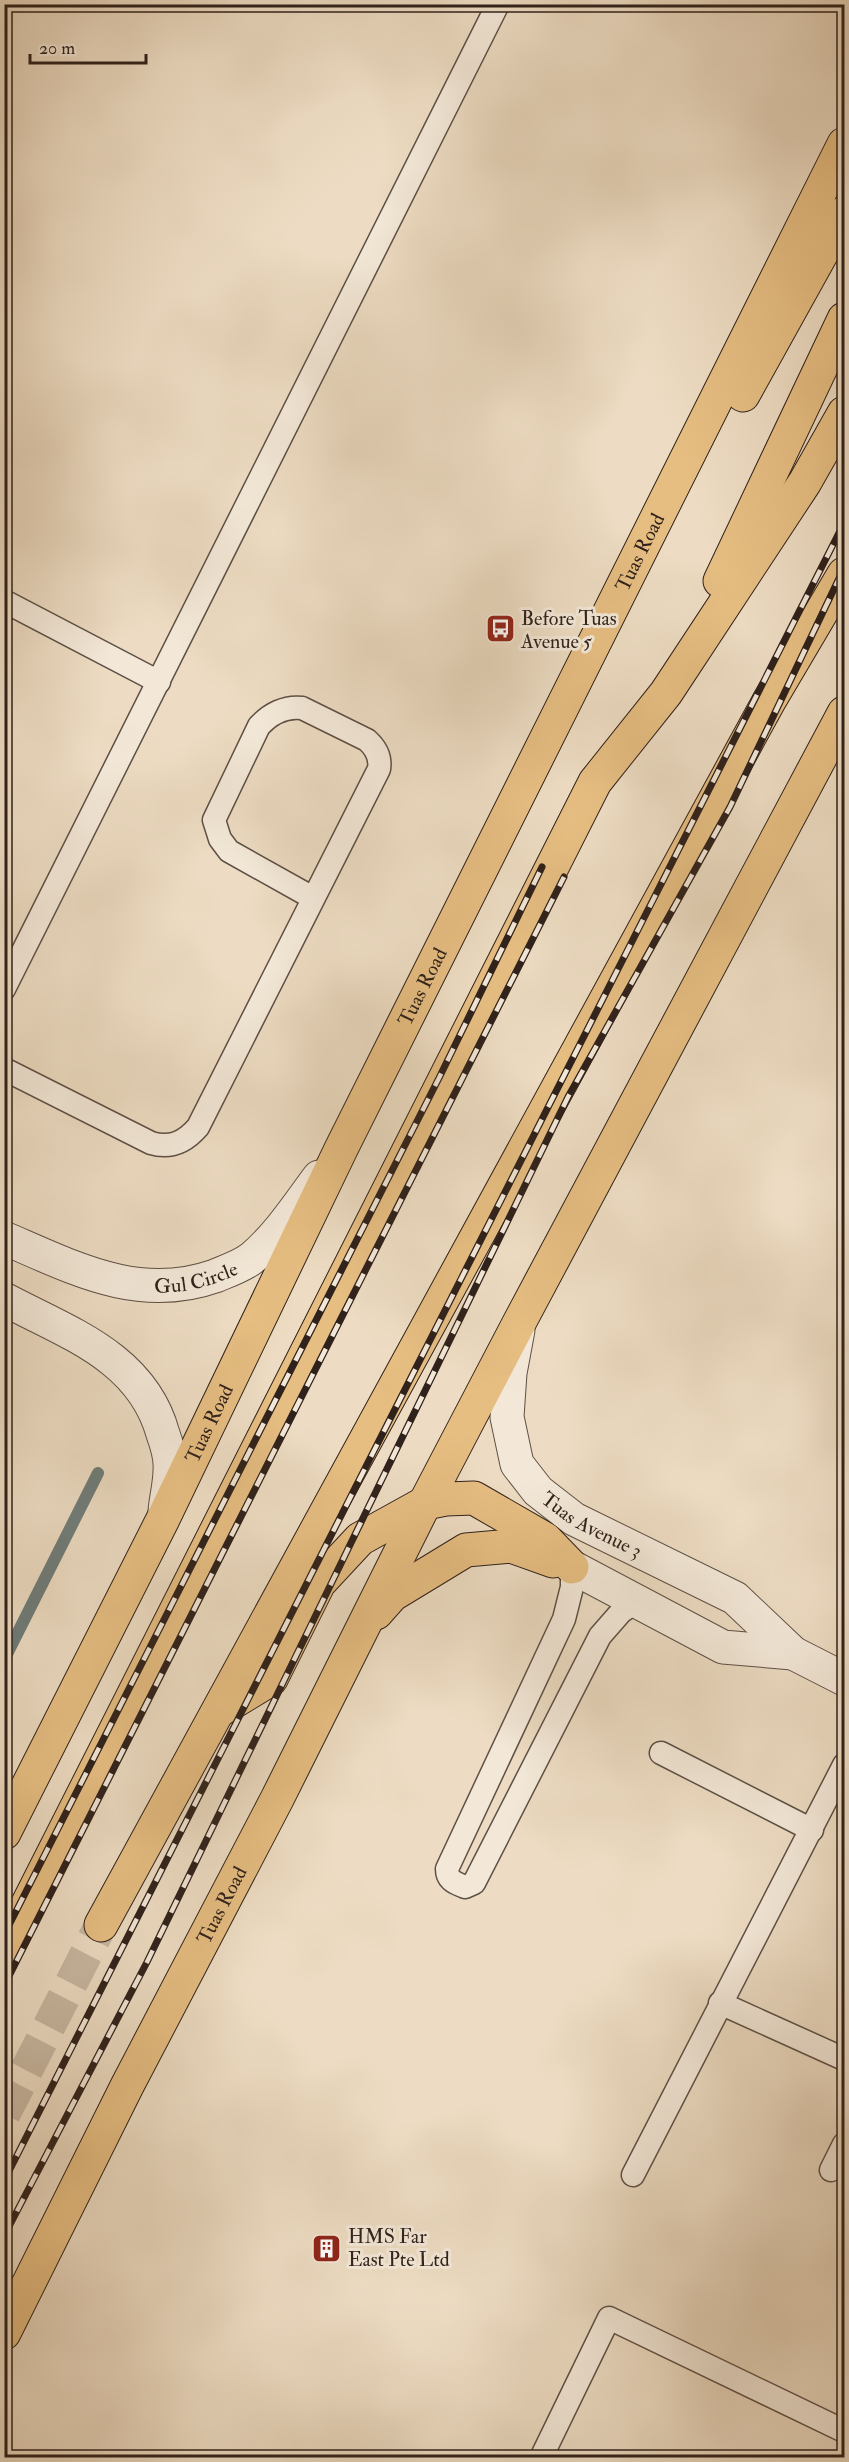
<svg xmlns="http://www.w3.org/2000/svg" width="849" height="2462" font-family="'IM FELL Double Pica',serif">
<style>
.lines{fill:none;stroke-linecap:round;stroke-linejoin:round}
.stream{stroke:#6f7d7a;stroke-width:12}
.primary-tunnel{stroke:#c7b7a1;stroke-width:33;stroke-dasharray:33 16;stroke-linecap:butt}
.lane-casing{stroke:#5e5045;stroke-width:25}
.street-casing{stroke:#5e5045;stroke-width:35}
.primary-casing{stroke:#2f211b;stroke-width:35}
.lane{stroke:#f3e8d8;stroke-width:22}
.street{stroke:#f3e8d8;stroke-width:33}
.primary{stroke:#e6be82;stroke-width:33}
.rail-casing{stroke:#2f211b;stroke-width:7}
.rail{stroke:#f3e8d8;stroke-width:4.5;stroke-dasharray:14;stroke-linecap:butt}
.labels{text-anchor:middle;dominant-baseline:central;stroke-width:6;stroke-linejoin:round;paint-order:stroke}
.street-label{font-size:20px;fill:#2f211b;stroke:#f3e8d8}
.poi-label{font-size:20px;fill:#2f211b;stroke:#f3e8d8;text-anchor:start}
</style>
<rect width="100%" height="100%" fill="#eddcc3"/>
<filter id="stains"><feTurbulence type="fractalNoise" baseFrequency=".00333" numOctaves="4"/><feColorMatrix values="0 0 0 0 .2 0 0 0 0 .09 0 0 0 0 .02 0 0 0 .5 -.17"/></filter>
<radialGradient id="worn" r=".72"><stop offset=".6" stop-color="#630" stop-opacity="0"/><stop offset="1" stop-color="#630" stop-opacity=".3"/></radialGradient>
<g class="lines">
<path class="stream" d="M4 1660 98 1473"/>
<path class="primary-tunnel" d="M4 2114 101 1925"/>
<defs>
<g id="lane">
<path d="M4 601 159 682"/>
<path d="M4 989 498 4"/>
<path d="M4 1069 151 1143C171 1149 185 1142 198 1127L379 769C381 757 376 748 367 740L302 708C285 706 270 714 259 726L214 820 220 839 229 851 313 898"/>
<path d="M572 1567V1587L564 1619 447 1869C447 1881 456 1883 465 1887L474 1883 600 1636 621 1612 637 1601"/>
<path d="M661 1753 812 1830"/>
<path d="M720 2003 844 2059"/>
<path d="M831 2170 844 2144"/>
<path d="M633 2175 844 1765"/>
<path d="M541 2458 609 2318 844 2431"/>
</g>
<g id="street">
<path id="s1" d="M4 1238C74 1268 139 1303 215 1276 227 1271 242 1266 252 1258 279 1235 298 1205 319 1177"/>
<path d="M4 1299C68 1333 142 1357 163 1434 167 1445 171 1458 170 1470 170 1484 166 1498 165 1511"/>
<path id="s2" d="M518 1330 510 1373 507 1417 517 1464 538 1491 574 1519 735 1598 793 1653 844 1679"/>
<path d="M572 1567 723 1647 793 1653"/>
</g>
<g id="primary">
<path d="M743 395 844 213"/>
<path d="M720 581 844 319"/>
<path d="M376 1613 392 1595 466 1550 511 1546 553 1561"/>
<path d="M220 1710 271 1679 319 1583 360 1539 425 1503 446 1499 474 1498 545 1539 572 1567"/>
<path id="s3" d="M4 1833 163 1519 341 1149 844 144"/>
<path d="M101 1925 769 701 844 574"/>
<path d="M4 1951 595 782 666 693 805 482 844 413"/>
<path id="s4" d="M4 2333 127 2086 277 1799 425 1503 519 1323 844 713"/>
</g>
</defs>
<use href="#lane" class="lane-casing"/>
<use href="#street" class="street-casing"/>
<use href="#primary" class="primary-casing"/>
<use href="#lane" class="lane"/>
<use href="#street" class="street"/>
<use href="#primary" class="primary"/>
<defs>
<g id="rail">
<path d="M4 1935 439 1078 542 867"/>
<path d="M4 1986 564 877"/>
<path d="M4 2181 844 523"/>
<path d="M4 2236 147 1962 568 1097 730 807 844 568"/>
</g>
</defs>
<use href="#rail" class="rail-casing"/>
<use href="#rail" class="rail"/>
</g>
<defs>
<symbol id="bus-square" viewBox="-11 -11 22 22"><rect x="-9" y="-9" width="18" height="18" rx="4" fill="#8f2418" stroke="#f3e8d8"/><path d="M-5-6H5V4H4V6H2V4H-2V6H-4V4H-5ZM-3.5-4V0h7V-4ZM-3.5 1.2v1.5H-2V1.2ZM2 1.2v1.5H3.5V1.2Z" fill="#fff"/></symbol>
<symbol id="building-square" viewBox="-11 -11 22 22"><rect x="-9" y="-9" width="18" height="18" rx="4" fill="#8f2418" stroke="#f3e8d8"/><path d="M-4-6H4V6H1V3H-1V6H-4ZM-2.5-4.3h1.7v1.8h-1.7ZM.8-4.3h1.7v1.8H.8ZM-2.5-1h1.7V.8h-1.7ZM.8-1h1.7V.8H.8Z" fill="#fff"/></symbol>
</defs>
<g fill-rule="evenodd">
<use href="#bus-square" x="484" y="612" width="33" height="33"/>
<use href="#building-square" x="310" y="2232" width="33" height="33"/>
</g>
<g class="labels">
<g class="street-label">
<text stroke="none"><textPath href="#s3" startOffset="1430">Tuas Road</textPath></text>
<text stroke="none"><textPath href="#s3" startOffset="944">Tuas Road</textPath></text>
<text stroke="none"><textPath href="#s1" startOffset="201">Gul Circle</textPath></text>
<text stroke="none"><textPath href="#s3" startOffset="458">Tuas Road</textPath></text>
<text stroke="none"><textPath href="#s2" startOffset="234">Tuas Avenue 3</textPath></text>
<text stroke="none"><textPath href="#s4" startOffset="480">Tuas Road</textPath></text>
</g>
<g class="poi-label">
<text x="521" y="618">Before Tuas<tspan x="521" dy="23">Avenue 5</tspan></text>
<text x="348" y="2236">HMS Far<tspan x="348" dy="23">East Pte Ltd</tspan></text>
</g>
</g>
<rect width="849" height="2462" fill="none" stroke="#eddcc3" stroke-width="24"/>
<rect x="6" y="6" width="837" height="2450" fill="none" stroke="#2f211b" stroke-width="3"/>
<rect x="12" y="12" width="825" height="2438" fill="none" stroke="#2f211b" stroke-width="1.5"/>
<path d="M30 54v9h116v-9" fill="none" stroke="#2f211b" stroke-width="3"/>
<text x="39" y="54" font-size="18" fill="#2f211b" stroke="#f3e8d8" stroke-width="4.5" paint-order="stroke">20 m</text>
<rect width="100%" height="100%" filter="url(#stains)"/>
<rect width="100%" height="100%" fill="url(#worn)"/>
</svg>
